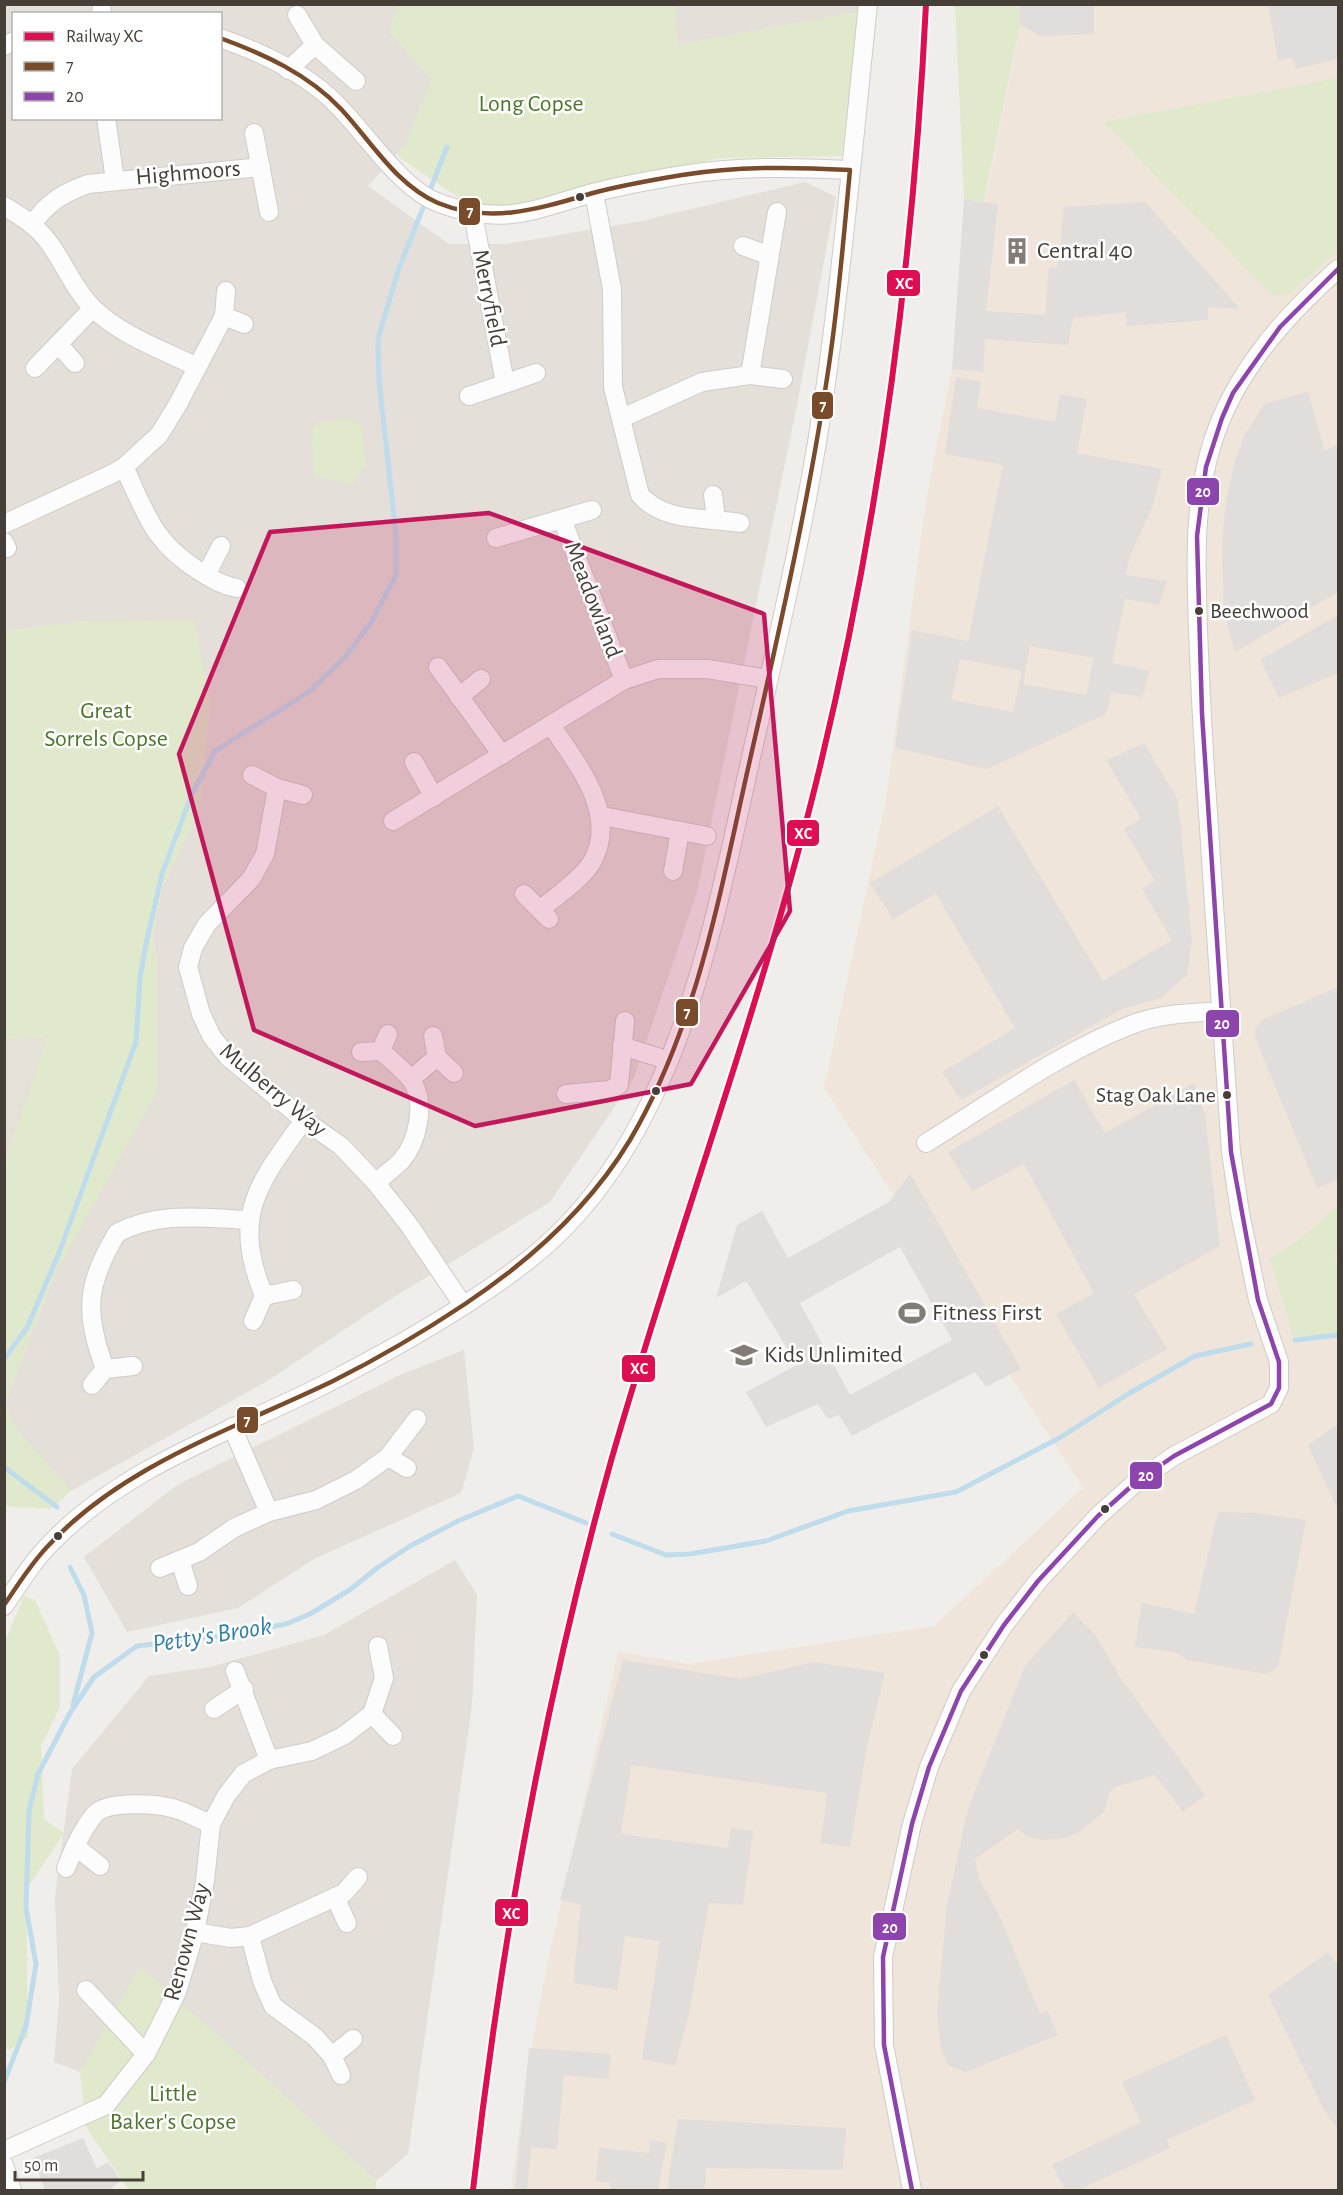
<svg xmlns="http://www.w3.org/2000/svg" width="1343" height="2195" font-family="'Alegreya Sans',sans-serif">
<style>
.residential{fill:#e4dfd8;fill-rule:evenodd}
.commercial{fill:#efe5db}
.education{fill:#e6e1d7}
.green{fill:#e0e9cc}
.parking{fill:#e0dddb;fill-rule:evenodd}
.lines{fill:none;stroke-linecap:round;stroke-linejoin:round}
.stream{stroke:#bedcec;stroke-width:5}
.minor-casing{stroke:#ceccc8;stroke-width:20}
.minor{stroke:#fdfcfc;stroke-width:18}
.bus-1-casing{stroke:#fff;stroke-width:9}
.bus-2-casing{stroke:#fff;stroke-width:9}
.bus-1{stroke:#7a4b2a;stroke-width:4.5}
.bus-2{stroke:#8e44ad;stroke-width:4.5}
.rail-1-casing{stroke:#fff;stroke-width:10}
.rail-1{stroke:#df0d52;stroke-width:6}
.marked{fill:#c2185b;fill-opacity:0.2;stroke:#c2185b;stroke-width:4.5;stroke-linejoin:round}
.bus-dot{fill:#463f37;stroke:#fff;stroke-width:2}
.labels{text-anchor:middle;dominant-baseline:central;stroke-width:5;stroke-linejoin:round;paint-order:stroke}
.bus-label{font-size:22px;fill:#463f37;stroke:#fff;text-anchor:start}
.park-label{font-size:24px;fill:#4d752d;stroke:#fff}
.street-label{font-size:24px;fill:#463f37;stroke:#fff}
.poi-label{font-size:24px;fill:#463f37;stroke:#fff;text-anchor:start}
.water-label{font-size:26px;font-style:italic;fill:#347da4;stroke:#fff}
.line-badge{stroke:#fff;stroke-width:2}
.badge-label{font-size:16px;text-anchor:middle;font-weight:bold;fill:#fff}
</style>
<rect width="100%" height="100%" fill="#f0eeeb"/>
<g class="residential">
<path d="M859 4V12L677 45 675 5Z"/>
<path d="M5 5H398L390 32 432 80 405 145 368 186 449 244H506L641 221 805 182 836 197 797 405 697 892 634 1078 550 1202 386 1302 269 1380 71 1491 17 1430 5 1403 54 1276 157 961 153 937 162 887 200 809 85 621 5 631ZM14 14H220V118H14Z"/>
<path d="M464 1350 474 1448 461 1493 314 1559 238 1608 127 1632 84 1557 177 1485 400 1375Z"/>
<path d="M455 1560 477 1595 472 1705 408 2154 376 2181 242 2057 140 1968 80 2072 54 2062 59 2002 55 1897 72 1769 149 1676 210 1667 324 1635Z"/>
</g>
<path class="commercial" d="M1019 5H1338V2190H511L530 2056 549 1956 618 1652 689 1664 934 1626 1083 1488 824 1088 886 799 926 500 1019 31Z"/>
<path class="education" d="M49 1035 5 1164V1039Z"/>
<g class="green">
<path d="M398 4 675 5 677 45 859 12 842 156 720 158 533 206 473 207 400 158 398 153 405 145 432 80 390 32Z"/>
<path d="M955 5H1020V24L984 202 964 199Z"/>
<path d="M1338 78V251L1289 294 1273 296 1103 122Z"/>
<path d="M348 417 362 427 366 464 352 484 314 476 312 429 317 423Z"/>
<path d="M194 620 210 702 200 809 162 887 153 936 157 961V1092L54 1276 5 1403V1164L49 1035 5 1039V631L85 621Z"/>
<path d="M1338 1205V1252L1334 1255 1338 1267V1336H1293L1270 1258 1297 1242Z"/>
<path d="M5 1403 17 1430 71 1491 51 1509 11 1507 5 1504Z"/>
<path d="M24 1596 35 1600 60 1656V1707L41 1746 44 1819 64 1833 26 1890 28 2037 9 2050 4 2046V1644Z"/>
<path d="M140 1967 242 2057 376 2181V2190H129L86 2127 80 2072Z"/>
</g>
<g class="parking">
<path d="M1020 5H1094V34L1040 36 1020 24Z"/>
<path d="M1268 5H1338V59L1296 69 1292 58 1278 60Z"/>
<path d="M964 199 998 204 986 311 1045 315 1049 268 1058 267 1064 207 1145 202 1240 309 1208 307V320L1127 326 1126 312 1073 318 1068 345 985 339 983 372 952 369Z"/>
<path d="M956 377 981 382 977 408 1055 422 1060 394 1087 399 1077 453 1162 469 1152 508 1129 558 1126 575 1167 581 1159 605 1125 599 1112 663 1150 671 1142 697 1111 692 1106 714 987 769 895 748 912 630 968 641 1003 465 945 454ZM1030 646 1094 658 1086 695 1023 684ZM960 659 1022 671 1013 712 951 700Z"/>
<path d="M1308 392 1325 451 1338 444V592L1235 652 1224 612 1222 541 1226 502 1233 468 1244 436 1264 404Z"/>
<path d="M1338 615V673L1279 698 1260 660Z"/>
<path d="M1144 743 1178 800 1192 941 1187 975 1161 998 1120 1010 961 1100 942 1072 1015 1028 936 894 893 919 870 883 998 806 1103 981 1172 940 1142 889 1155 881 1124 829 1141 819 1106 760Z"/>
<path d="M1338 987V1180L1317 1188 1256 1040 1255 1029 1264 1019Z"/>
<path d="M1074 1080 1105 1133 1194 1083 1205 1114 1220 1246 1134 1294 1167 1349 1099 1388 1056 1314 1094 1293 1024 1164 972 1191 948 1152Z"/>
<path d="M910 1173 1021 1369 986 1387 975 1372 852 1436 839 1415 828 1419 818 1404 766 1427 746 1392 797 1365 746 1281 716 1298 737 1225 762 1211 788 1258 889 1202ZM900 1247 952 1340 850 1395 800 1303Z"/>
<path d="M1338 1424V1510L1308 1445Z"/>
<path d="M1218 1512 1257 1513 1306 1520 1278 1667 1266 1674 1187 1660 1175 1652 1135 1647 1142 1603 1194 1614Z"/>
<path d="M1073 1612 1096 1636 1118 1674 1205 1795 1183 1812 1155 1775 1115 1787 1109 1793 1104 1812 1078 1833 1062 1839 1043 1840 1028 1837 1018 1829 975 1859 979 1879 1001 1919 1040 2014 1048 2011 1058 2035 966 2072 949 2066 941 2049 937 2012 947 1905 968 1809 1025 1666Z"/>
<path d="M623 1660 741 1679 814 1662 885 1673 867 1746 850 1847 821 1843 827 1793 631 1765 621 1834 728 1848 731 1828 753 1831 743 1905 709 1903 689 2013 675 2066 642 2059 660 1941 625 1936 617 1990 573 1983 581 1905 560 1900Z"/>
<path d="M1328 1952 1336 1963 1338 1961V2130L1324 2110 1268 1995Z"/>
<path d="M1226 2035 1255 2100 1167 2140 1170 2148 1078 2190H1065L1052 2165 1141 2122 1122 2082Z"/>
<path d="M529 2048 611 2054 608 2079 564 2075 557 2149 531 2147 527 2190H515Z"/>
<path d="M678 2119 846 2128 843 2170 706 2168 705 2190H667Z"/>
<path d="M83 2138 97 2169 108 2162 121 2180 110 2190H45L33 2158Z"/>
<path d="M650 2140 667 2143 658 2190H610V2182L596 2181 599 2148 649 2153Z"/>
</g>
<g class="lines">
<g class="stream">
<path d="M1295 1340 1338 1335"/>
<path d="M4 1359 27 1328 59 1253 136 1042 140 977 146 944 162 874 191 796 215 751 310 691 346 656 372 621 396 575V534L379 381 378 339 398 271 447 147"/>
<path d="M4 1467 57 1507"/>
<path d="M612 1534 666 1555 690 1554 766 1541 848 1511 956 1492 1061 1437 1128 1394 1195 1356 1251 1344"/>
<path d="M70 1567 84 1595 92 1633 73 1705"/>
<path d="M4 2082 26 2026 36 1964 26 1908 29 1811 38 1774 70 1713 94 1677 137 1646 222 1636 286 1624 310 1614 351 1589 377 1568 410 1546 458 1521 518 1496 586 1523"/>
</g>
<defs>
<g id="minor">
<path d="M101 14 102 4"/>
<path d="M297 15 315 45 356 81"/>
<path d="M220 38C258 51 298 70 328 96 361 125 398 188 439 203 503 227 532 210 593 193 622 185 653 180 682 175 738 166 795 167 850 170"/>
<path d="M4 46 14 41"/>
<path d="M288 70 315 45"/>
<path d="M106 118 115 180"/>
<path d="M254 133 269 212"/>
<path d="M594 193 612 289 613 387 640 495C665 523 705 517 740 523"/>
<path d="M4 206C22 217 38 227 50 244 65 265 75 291 94 309 122 336 163 350 197 367"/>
<path d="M473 214 505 383"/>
<path d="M32 224C50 201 61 194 88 184L261 167"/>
<path d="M743 246 768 255"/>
<path d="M224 316 244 324"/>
<path d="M59 345 75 363"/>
<path d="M35 368 93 308"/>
<path d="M750 375 777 212"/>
<path d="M469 396 536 373"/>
<path d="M622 418 702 382 750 375 783 379"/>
<path d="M124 467C147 515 152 541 199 571 212 579 221 585 237 588"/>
<path d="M713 495 716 519"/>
<path d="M562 519 624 680"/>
<path d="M4 524 114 473 124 467 159 435 178 404 224 316 226 291"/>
<path d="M496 538 592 510"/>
<path d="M4 542 7 548"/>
<path d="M206 575 221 546"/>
<path d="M438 667 502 755"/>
<path d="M459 697 481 679"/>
<path d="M414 762 434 797"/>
<path d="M252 775 277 788 303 795"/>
<path d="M277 788 265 854 251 879 207 924 193 948 188 967 201 1014 212 1037 228 1057 304 1120 341 1146 376 1183 409 1225 463 1305"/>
<path d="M602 816 707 836"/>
<path d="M393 821 624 680 658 669H708L768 679"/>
<path d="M673 871 680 831"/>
<path d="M524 894 549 919"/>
<path d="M541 909C555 897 583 878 592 862 619 814 577 764 551 725"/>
<path d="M433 1036 437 1057 454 1073"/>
<path d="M622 1046 667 1060"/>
<path d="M361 1052 381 1051 388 1034"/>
<path d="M411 1079 437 1057"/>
<path d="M566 1094 609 1090 619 1085 625 1021"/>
<path d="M926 1143C993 1102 1063 1050 1136 1023 1164 1013 1193 1013 1222 1011"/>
<path d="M376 1183C384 1175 393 1169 401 1161 418 1142 426 1103 412 1081 404 1070 391 1060 381 1051"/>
<path d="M264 1296C231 1215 258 1184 304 1120"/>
<path d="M253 1321 264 1296 293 1290"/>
<path d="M105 1369C84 1312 86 1285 117 1233 159 1211 203 1218 249 1220"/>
<path d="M92 1385 105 1369 133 1366"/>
<path d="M232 1427 269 1512"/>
<path d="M388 1457 407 1468"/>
<path d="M180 1560 188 1586"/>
<path d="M160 1568 199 1552 234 1528 269 1512 316 1500 356 1480 388 1457 417 1419"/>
<path d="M4 1606C19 1584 32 1562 51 1543 129 1462 243 1428 339 1377 402 1344 476 1302 532 1257 678 1140 713 926 752 753 780 629 810 503 827 376 844 253 855 128 868 4"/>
<path d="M235 1671 269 1760"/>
<path d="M214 1709 244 1689"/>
<path d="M372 1714 393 1736"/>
<path d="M75 1846 100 1866"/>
<path d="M66 1868C73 1850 82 1829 95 1814 107 1801 155 1803 172 1808 185 1811 198 1819 211 1824"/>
<path d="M335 1897 347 1923"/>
<path d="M195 1932 231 1938 250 1936 344 1893 358 1877"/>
<path d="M250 1936 262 1981 273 2006 315 2037 332 2056 341 2075"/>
<path d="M86 1990 146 2054"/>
<path d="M332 2056 353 2039"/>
<path d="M4 2151 106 2105 146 2054 177 1992 195 1932 205 1881 211 1824 226 1796 243 1774 269 1760 312 1751 343 1736 372 1714 384 1678 378 1646"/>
<path d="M4 2165 12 2190"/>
<path d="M912 2190 884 2045 883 1957 912 1824 929 1767 961 1691 1004 1625 1038 1581 1098 1516 1135 1483 1174 1456 1271 1404 1279 1388V1362L1258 1300 1240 1213 1231 1152C1222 1034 1215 916 1207 798 1203 742 1200 686 1198 630 1196 567 1193 505 1212 444 1234 373 1284 317 1338 269"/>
</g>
</defs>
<use href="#minor" class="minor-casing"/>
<use href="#minor" class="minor"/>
<defs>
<path id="bus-1" d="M4 1605C18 1585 30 1565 47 1547 122 1465 236 1428 333 1381 379 1358 423 1332 465 1304 531 1260 589 1208 630 1140 696 1028 719 898 747 773 778 636 810 497 830 358 839 296 844 233 850 170 794 167 738 166 682 175 652 180 622 185 593 193 541 208 492 225 438 203 396 185 371 141 341 109 308 74 264 54 220 38"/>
<path id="bus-2" d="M912 2190 884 2045 883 1957 912 1824 929 1767 961 1691 1004 1625 1038 1581 1098 1516 1135 1483 1174 1456 1271 1404 1279 1388V1362L1258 1300 1231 1152 1202 714 1197 536 1206 467 1222 418 1233 393 1280 327 1338 269"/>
</defs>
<use href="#bus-1" class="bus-1-casing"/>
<use href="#bus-2" class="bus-2-casing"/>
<use href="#bus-1" class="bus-1"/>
<use href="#bus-2" class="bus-2"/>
<defs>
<path id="rail-1" d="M473 2190C501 1943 544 1700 611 1461 676 1234 759 1013 816 783 879 527 913 267 926 4"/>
</defs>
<use href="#rail-1" class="rail-1-casing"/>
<use href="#rail-1" class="rail-1"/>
</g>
<path class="marked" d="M489 513 764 614 790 911 691 1084 475 1126 254 1030 179 754 270 532Z"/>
<defs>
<symbol id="building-bare" viewBox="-9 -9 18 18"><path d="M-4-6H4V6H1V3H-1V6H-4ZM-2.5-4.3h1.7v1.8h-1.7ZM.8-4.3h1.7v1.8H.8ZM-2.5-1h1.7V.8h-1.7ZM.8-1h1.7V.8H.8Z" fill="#827c76" stroke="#fff" stroke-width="2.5" paint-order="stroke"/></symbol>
<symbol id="stadium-bare" viewBox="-9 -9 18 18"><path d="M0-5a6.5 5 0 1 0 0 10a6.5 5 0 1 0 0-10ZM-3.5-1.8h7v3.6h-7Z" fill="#827c76" stroke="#fff" stroke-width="2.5" paint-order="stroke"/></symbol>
<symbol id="school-bare" viewBox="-9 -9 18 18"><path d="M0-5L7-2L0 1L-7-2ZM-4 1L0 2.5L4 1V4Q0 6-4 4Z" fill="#827c76" stroke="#fff" stroke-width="2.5" paint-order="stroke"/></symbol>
</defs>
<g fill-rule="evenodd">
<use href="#building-bare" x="998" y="232" width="38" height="38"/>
<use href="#stadium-bare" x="893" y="1294" width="38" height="38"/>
<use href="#school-bare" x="725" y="1336" width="38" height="38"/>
</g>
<g class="bus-dot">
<circle cx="580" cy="197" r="5"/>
<circle cx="1199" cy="611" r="5"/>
<circle cx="656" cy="1091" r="5"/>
<circle cx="1227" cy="1095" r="5"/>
<circle cx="1105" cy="1509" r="5"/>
<circle cx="58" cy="1536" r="5"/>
<circle cx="984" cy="1655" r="5"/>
</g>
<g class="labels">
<g class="bus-label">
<text x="1210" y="611">Beechwood</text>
<text x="1216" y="1095" text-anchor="end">Stag Oak Lane</text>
</g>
<g class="park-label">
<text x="531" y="104">Long Copse</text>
<text x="106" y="711">Great<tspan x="106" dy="28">Sorrels Copse</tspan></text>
<text x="173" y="2094">Little<tspan x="173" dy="28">Baker's Copse</tspan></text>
</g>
<g class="street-label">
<text transform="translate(188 173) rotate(-5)">Highmoors</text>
<text transform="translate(489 298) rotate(79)">Merryfield</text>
<text transform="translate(593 600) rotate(69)">Meadowland</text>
<text transform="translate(273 1090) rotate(40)">Mulberry Way</text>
<text transform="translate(187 1942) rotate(-75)">Renown Way</text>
</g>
<g class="poi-label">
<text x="1037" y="251">Central 40</text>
<text x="932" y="1313">Fitness First</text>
<text x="764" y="1355">Kids Unlimited</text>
</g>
<g class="water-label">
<text transform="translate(212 1635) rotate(-9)">Petty's Brook</text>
</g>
</g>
<g class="line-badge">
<rect x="458" y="197" width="23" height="29" rx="6" fill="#7a4b2a"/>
<rect x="886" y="269" width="35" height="28" rx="6" fill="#df0d52"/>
<rect x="811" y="391" width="23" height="29" rx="6" fill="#7a4b2a"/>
<rect x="1186" y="477" width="34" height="29" rx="6" fill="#8e44ad"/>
<rect x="786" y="819" width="34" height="28" rx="6" fill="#df0d52"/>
<rect x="675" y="998" width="24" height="29" rx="6" fill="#7a4b2a"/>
<rect x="1205" y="1009" width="35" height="29" rx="6" fill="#8e44ad"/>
<rect x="621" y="1354" width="35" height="29" rx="6" fill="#df0d52"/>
<rect x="236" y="1406" width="23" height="28" rx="6" fill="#7a4b2a"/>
<rect x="1129" y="1461" width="34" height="29" rx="6" fill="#8e44ad"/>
<rect x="494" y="1898" width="35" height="29" rx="6" fill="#df0d52"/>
<rect x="872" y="1912" width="35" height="29" rx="6" fill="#8e44ad"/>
</g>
<g class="badge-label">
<text x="470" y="217">7</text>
<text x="904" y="289">XC</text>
<text x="823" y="411">7</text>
<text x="1203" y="497">20</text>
<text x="803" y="839">XC</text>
<text x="687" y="1018">7</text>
<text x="1222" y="1029">20</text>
<text x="639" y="1374">XC</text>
<text x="247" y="1426">7</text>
<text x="1146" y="1481">20</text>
<text x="511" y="1919">XC</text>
<text x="890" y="1933">20</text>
</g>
<rect width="1343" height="2195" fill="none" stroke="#463f37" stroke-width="12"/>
<rect x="12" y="12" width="210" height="108" fill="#ffffff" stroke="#b5b2af" stroke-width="1.5"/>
<rect x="24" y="32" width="30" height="9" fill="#df0d52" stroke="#b5b2af" stroke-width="1.5"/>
<text x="66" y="42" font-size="18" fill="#463f37">Railway XC</text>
<rect x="24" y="62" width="30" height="9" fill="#7a4b2a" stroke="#b5b2af" stroke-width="1.5"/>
<text x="66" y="72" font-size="18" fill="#463f37">7</text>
<rect x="24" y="92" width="30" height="9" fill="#8e44ad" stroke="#b5b2af" stroke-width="1.5"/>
<text x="66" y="102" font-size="18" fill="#463f37">20</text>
<path d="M15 2171v9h128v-9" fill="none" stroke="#463f37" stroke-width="3"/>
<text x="24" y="2171" font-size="18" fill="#463f37" stroke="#ffffff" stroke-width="4.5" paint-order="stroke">50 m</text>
</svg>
